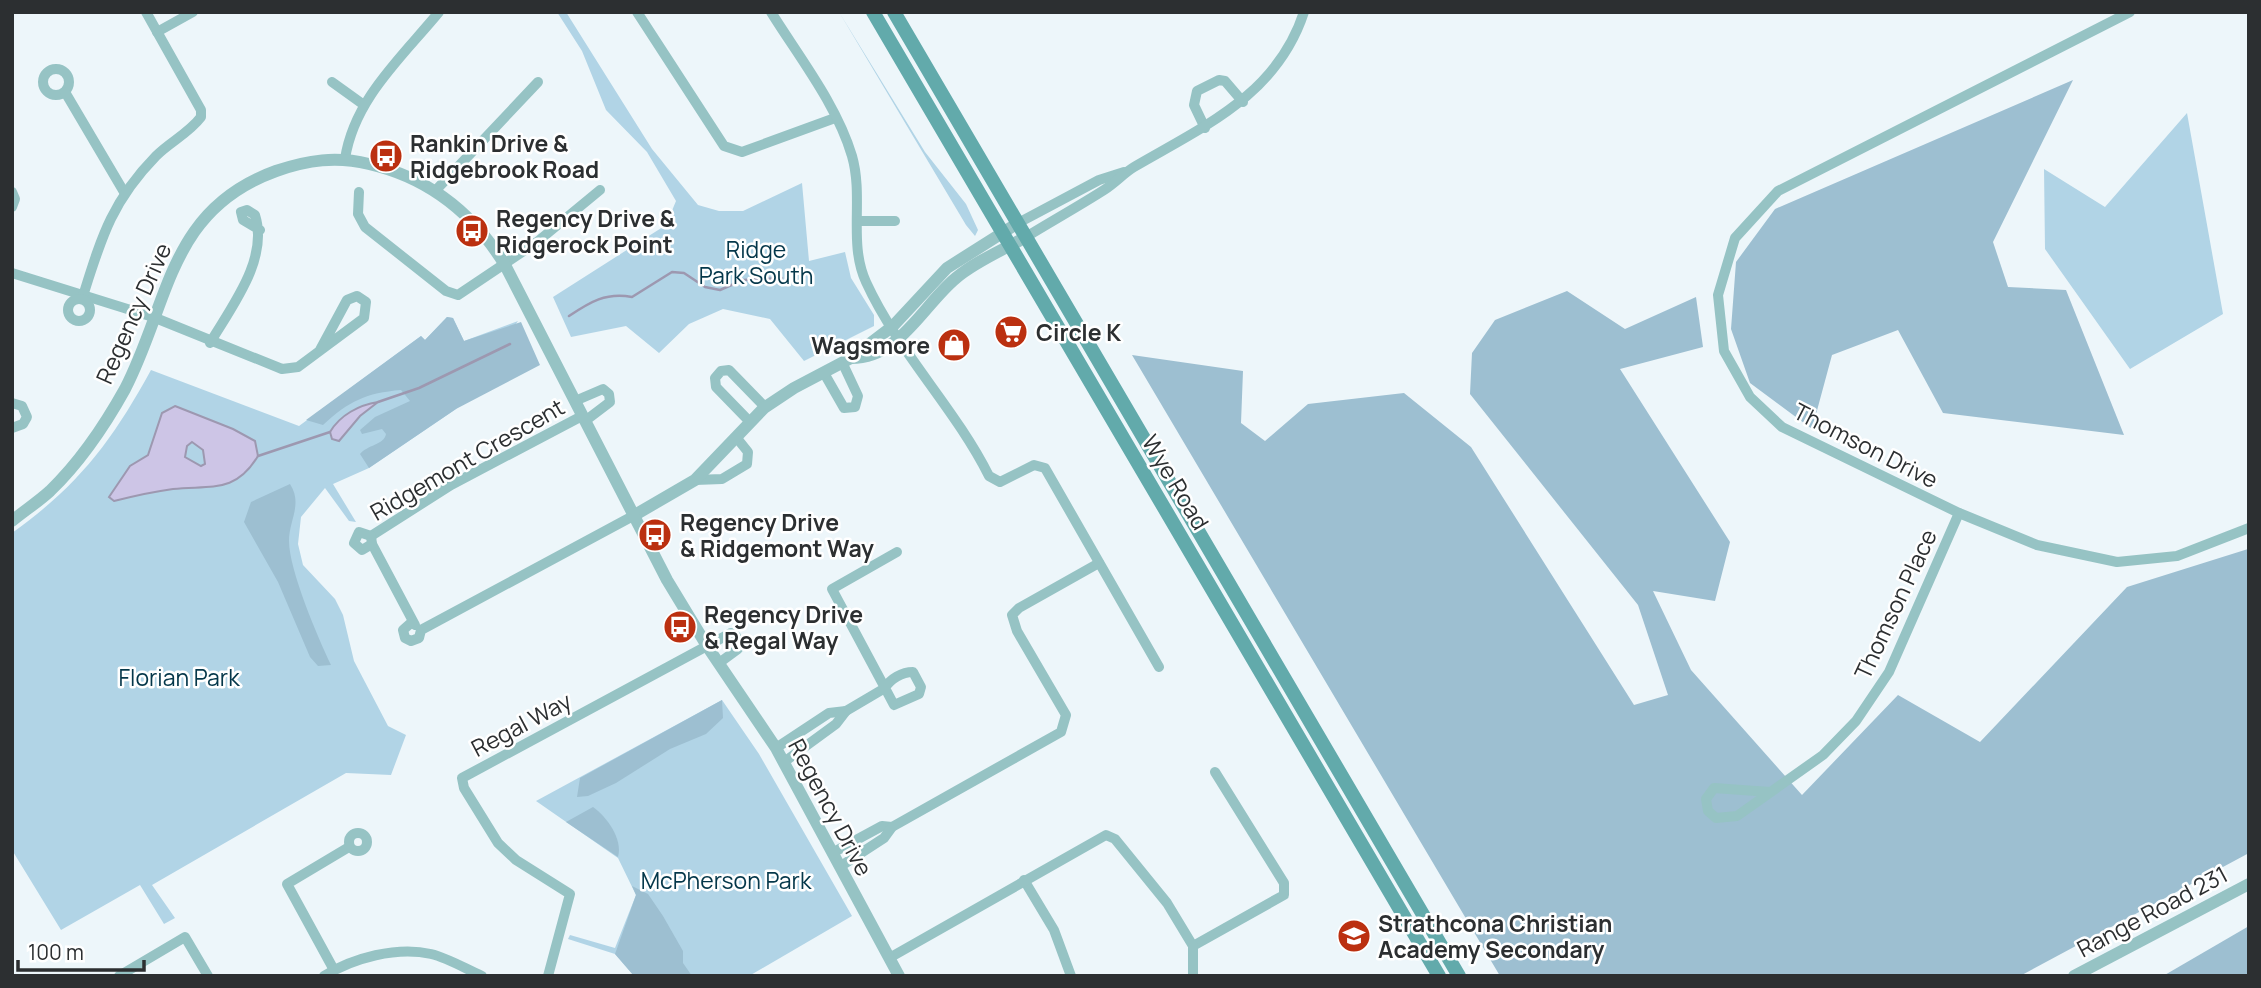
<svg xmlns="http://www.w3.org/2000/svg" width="2261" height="988" font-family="Manrope,sans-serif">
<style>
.green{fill:#b1d4e6}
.forest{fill:#9dbfd1}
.water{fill:#cdc5e6;stroke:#9d98b0;stroke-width:2;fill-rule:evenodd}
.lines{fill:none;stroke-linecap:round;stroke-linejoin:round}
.stream{stroke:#9d98b0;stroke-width:2.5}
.minor{stroke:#96c3c4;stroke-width:10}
.tertiary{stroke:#96c3c4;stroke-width:12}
.secondary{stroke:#62aaab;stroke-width:14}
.labels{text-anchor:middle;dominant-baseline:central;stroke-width:5;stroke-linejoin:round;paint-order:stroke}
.poi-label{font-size:23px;font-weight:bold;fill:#2c2f31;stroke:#fff;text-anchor:start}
.park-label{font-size:23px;fill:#04374a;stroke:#fff}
.street-label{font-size:23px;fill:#2c2f31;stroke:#fff}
</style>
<rect width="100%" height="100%" fill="#edf6fa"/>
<g class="green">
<path d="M557 12H566L652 149 698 205 719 211H743L802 183 809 261 845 252 851 278 874 315V326L804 361 770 319 723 309 689 324 659 353 626 326 571 337 553 297 666 225 676 201 647 152 606 110 582 51Z"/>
<path d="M839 12 925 152 966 204 978 230 975 236 966 225Z"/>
<path d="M2187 113 2223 314 2130 369 2045 249 2044 169 2105 207Z"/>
<path d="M447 317 453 318 464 341 518 321 456 409 369 468 333 484 356 522 349 521 325 488 301 517 298 544 303 565 335 599 343 615 354 661 388 726 406 735 391 775 346 773 152 885 175 918 164 924 140 885 61 930 12 850V533C79 485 112 441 151 370L299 426 421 336 425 340Z"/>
<path d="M722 700 759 754 852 916 749 976H634L615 954 568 939 570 935 615 948 636 895 618 858 536 801Z"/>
</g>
<g class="forest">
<path d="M2073 80 1993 242 2008 287 2066 290 2124 435 1943 413 1898 330 1832 355 1812 429 1750 383 1731 329 1736 262 1775 209Z"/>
<path d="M1567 291 1625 329 1696 297 1703 347 1620 369 1730 542 1715 601 1653 591 1691 670 1802 795 1898 695 1980 742 2127 587 2248 549 2249 853 2020 976H1500L1132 355 1243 371 1241 423 1265 441 1308 404 1404 393 1471 447 1634 705 1668 695 1638 605 1470 394 1472 353 1495 320Z"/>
<path d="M447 317 453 318 464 341 521 322 540 365 456 409 369 468 360 454C367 445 384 445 386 434L382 429 362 434 360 430 375 417 410 401 401 390C366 393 349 401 323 425L306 420 421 336 425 340Z"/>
<path d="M290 484C303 504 289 520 289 541 289 570 318 638 331 665L318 666 310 657 278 582 244 522 251 502Z"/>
<path d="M722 700 723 718 706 734 670 749 616 783 588 796 577 797 580 778Z"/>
<path d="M593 807C607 817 623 839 618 857L566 822Z"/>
<path d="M632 886 648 894 663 916 683 951V963L692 976H634L615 954 636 895Z"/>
<path d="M2249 926V976H2163Z"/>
</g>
<g class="water">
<path d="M378 402 360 416 339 441 332 439 330 432C340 415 359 405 378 402Z"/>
<path d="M175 406 233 429 255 441 258 456C235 494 211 485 173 489 158 491 130 497 114 501L109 497 130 466 148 455 162 413ZM192 442 203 450 205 464 201 466 185 457 187 446Z"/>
</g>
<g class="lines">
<g class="stream">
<path d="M569 316C590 302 606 292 632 297L672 272 684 273 705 287 720 290 743 280 782 278"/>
<path d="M378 402 419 388 510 344"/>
<path d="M258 456 330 432"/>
</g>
<g class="minor">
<path d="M637 12 724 146 742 152 835 118"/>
<path d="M771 12C799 57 837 105 852 156 864 198 848 243 866 282 898 352 955 408 989 476L1000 482 1034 465 1045 468 1159 667"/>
<path d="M2130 12 1778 191 1735 238 1718 295 1724 351 1750 397 1782 427 1959 513 2037 545 2117 562 2177 556 2249 528"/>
<path d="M157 32 193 12"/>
<circle cx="56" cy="82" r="13"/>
<path d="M332 82 364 105"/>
<path d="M65 92 124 192"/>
<path d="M1205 128 1194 105 1197 91 1219 80 1225 81 1243 102"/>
<path d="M345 159C354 99 402 57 439 12"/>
<path d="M437 189 538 82"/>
<path d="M12 192 15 199 12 207"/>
<path d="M359 192 358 214 365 227 446 291 458 295 537 242 600 190"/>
<path d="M859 221H895"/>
<path d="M1018 223 1099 180 1124 172"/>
<path d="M1026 237C1052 221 1079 206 1104 190 1115 183 1124 173 1134 167 1204 126 1277 95 1304 12"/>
<path d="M12 273 153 317 282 369 298 367 364 318 366 302 357 296 347 300 320 350"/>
<path d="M82 299C101 239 111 202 156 156 170 142 189 133 201 117V110L146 12"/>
<circle cx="79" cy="310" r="11"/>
<path d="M210 343C232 306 269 259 255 215L247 210 241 212 243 220 260 230"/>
<path d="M824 373 844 408 855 407 858 396 843 364"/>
<path d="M575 401 603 389 609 394 610 402 585 421"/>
<path d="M12 403 22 406 27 417 23 424 12 428"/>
<path d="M750 422 716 387 715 378 721 371 729 370 765 407"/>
<path d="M695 480 722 479 747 464 748 452 736 437"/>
<path d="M371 536 451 485 582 416"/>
<path d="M371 536 372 544 415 625"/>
<path d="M371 536 359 532 354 543 362 550 372 544"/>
<path d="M412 622 403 630 405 638 411 641 419 638 421 630 633 516"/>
<path d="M776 748 829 713 846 711 885 688C890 679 902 672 913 672L921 687 919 694 894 705 885 688 832 589 897 552"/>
<path d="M784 762 836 724 846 711"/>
<path d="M1770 792 1714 788 1706 799 1708 811 1716 818 1737 816 1823 755 1856 721 1889 672 1959 513"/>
<circle cx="358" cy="842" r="9"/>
<path d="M834 852 882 826 892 827"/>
<path d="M841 866 884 838 892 827 1061 732 1066 715 1017 631 1012 615 1019 608 1099 563"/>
<path d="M1024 880 1054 930 1071 976"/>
<path d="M1193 946 1284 895V883L1215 772"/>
<path d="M891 957 1106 835 1115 839 1167 903 1193 946V976"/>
<path d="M334 970 287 884 349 847"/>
<path d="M119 976 185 937 208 976"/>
<path d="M324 976C353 958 397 946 431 954 448 958 466 969 482 976"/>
<path d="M548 976 570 894 516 860 498 843 464 788 462 778 731 633 736 636 738 649 719 663"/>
</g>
<g class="tertiary">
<path d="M851 358C900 358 923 305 956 278 976 261 1003 250 1026 237"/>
<path d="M633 516 695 480 764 408 794 388 851 358 893 326 947 268 1018 223"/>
<path d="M12 521C24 511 38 502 50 491 80 462 105 425 125 389 170 302 168 210 276 171 308 160 336 156 369 164 430 178 473 213 505 265L667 580 707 646 776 748 899 976"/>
<path d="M2074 976 2249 884"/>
</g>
<g class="secondary">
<path d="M873 12 1439 976"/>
<path d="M894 12 1459 976"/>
</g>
</g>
<defs>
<symbol id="bus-disc" viewBox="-11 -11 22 22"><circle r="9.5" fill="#bb3010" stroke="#fff"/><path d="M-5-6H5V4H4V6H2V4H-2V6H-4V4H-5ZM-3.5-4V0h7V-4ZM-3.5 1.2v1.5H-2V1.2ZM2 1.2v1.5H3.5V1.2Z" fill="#fff"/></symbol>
<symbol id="supermarket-disc" viewBox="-11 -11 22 22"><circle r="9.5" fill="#bb3010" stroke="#fff"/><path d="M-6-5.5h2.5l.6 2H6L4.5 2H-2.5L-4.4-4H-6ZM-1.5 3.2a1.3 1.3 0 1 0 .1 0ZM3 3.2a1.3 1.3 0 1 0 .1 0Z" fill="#fff"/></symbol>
<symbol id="shop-disc" viewBox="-11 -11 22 22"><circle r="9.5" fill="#bb3010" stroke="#fff"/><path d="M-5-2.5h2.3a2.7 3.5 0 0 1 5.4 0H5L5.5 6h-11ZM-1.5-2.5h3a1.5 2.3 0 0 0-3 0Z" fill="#fff"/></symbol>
<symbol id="school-disc" viewBox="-11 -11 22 22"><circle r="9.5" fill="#bb3010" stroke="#fff"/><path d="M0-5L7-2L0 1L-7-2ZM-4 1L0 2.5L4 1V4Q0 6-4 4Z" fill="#fff"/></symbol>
</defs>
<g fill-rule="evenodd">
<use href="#bus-disc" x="367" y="137" width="38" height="38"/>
<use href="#bus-disc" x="453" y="212" width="38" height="38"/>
<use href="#supermarket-disc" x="992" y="313" width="38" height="38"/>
<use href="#shop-disc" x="935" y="326" width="38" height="38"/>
<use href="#bus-disc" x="636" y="516" width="38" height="38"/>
<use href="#bus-disc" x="661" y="608" width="38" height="38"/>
<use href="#school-disc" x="1335" y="917" width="38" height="38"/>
</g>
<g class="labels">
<g class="poi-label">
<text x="410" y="143">Rankin Drive &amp;<tspan x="410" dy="26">Ridgebrook Road</tspan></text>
<text x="496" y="218">Regency Drive &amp;<tspan x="496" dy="26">Ridgerock Point</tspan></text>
<text x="1036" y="332">Circle K</text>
<text x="930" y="345" text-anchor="end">Wagsmore</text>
<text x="680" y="522">Regency Drive<tspan x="680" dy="26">&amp; Ridgemont Way</tspan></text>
<text x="704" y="614">Regency Drive<tspan x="704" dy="26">&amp; Regal Way</tspan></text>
<text x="1378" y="923">Strathcona Christian<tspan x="1378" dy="26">Academy Secondary</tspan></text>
</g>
<g class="park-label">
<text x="756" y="249">Ridge<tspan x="756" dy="26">Park South</tspan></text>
<text x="179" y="677">Florian Park</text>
<text x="726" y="880">McPherson Park</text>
</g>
<g class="street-label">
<text transform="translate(133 313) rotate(-66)">Regency Drive</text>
<text transform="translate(1866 445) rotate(27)">Thomson Drive</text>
<text transform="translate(467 459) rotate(-30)">Ridgemont Crescent</text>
<text transform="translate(1176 482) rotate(59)">Wye Road</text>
<text transform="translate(1895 604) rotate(-65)">Thomson Place</text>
<text transform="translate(521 724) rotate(-28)">Regal Way</text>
<text transform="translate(831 807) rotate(62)">Regency Drive</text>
<text transform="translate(2152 911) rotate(-28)">Range Road 231</text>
</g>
</g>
<rect width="2261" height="988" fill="none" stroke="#2c2f31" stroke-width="28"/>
<path d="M18 960v10h126v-10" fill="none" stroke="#2c2f31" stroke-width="3.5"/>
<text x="28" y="960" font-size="21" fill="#2c2f31" stroke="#ffffff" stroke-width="5" paint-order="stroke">100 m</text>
</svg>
